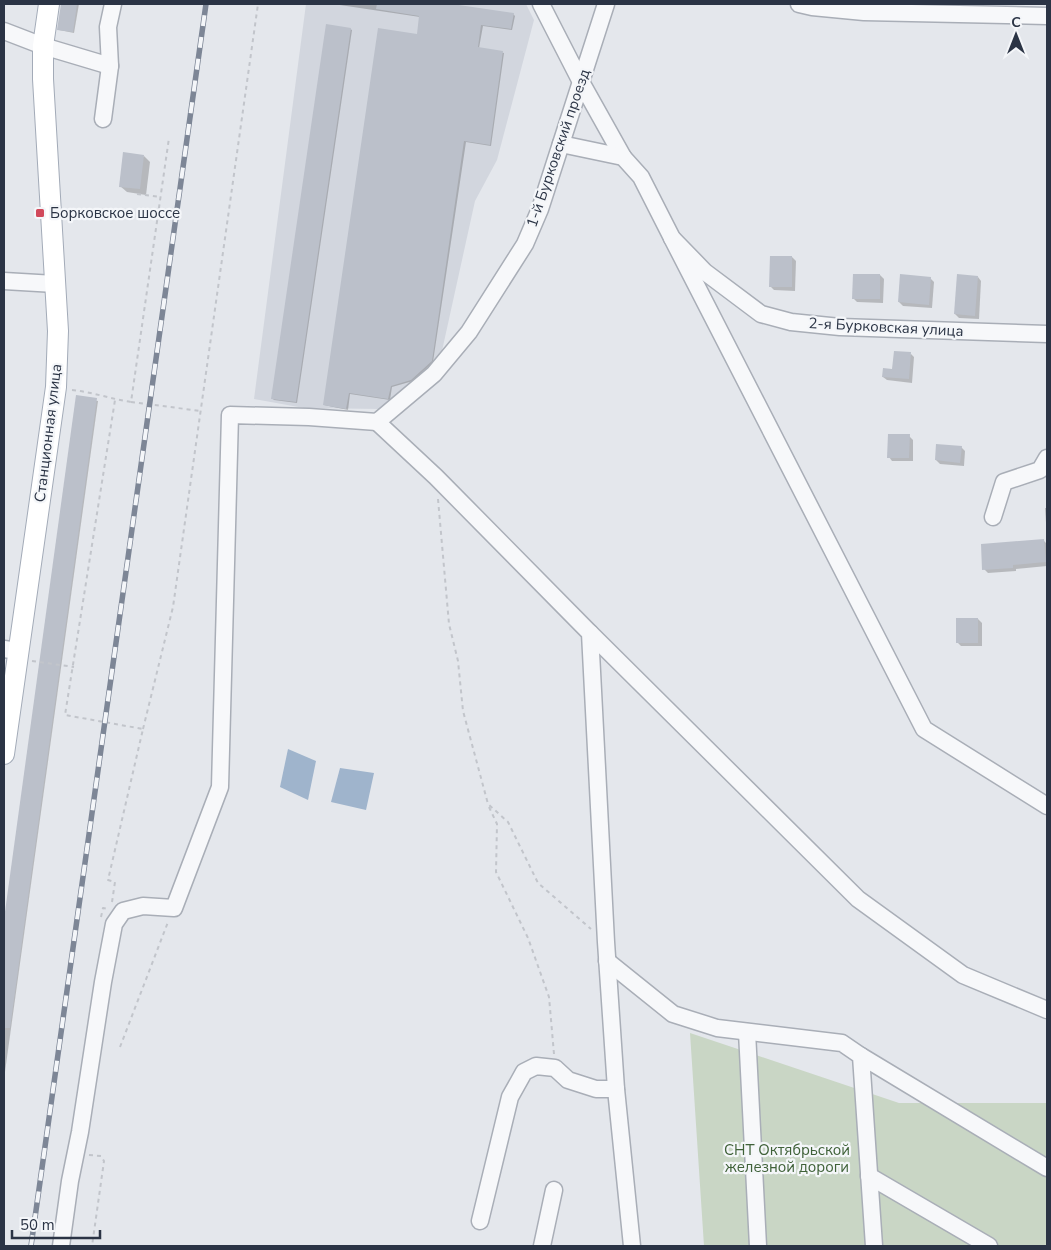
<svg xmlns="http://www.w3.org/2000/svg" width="1051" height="1250" font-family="'Nunito Sans',sans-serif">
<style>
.built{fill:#d2d6de}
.green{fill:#c9d6c5}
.water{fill:#9fb4cc}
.shadow{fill:#0003}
.building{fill:#bbc0ca}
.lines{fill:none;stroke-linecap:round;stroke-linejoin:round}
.minor-casing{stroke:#a9aeb7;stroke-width:19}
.major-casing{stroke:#a3abb8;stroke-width:22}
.path{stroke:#c2c5cb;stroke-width:2;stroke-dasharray:4 4;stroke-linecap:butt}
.minor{stroke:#f7f8fa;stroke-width:16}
.major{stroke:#fff;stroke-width:20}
.rail-casing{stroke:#7d8696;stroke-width:5.5}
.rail{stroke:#f4f6f9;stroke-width:4;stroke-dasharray:11;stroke-linecap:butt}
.poi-dot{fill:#d1495b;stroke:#f4f6f9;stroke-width:2}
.labels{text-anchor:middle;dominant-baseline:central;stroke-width:4.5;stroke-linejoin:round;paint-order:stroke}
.street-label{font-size:15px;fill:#2b3445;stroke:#f4f6f9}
.poi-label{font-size:15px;fill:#2b3445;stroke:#f4f6f9;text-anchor:start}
.park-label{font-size:15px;fill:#3f6138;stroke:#f4f6f9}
</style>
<rect width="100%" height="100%" fill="#e4e7ec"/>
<path class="built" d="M306 4H526L534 20 497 160 475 201 438 369 381 409 304 408 254 399Z"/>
<path class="green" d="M690 1033 899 1103H1047V1246H704Z"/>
<g class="water">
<path d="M288 749 316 761 308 800 280 787Z"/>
<path d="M340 768 374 773 366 810 331 802Z"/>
</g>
<g class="shadow">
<path d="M62 4H79L74 33 59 30Z"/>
<path d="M333 4H443L513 14 515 16 512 30 483 26 479 48 504 53 491 146 466 142 433 362 413 381 392 387 390 400 350 394 348 410 324 405 418 35 420 17Z"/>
<path d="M350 29 352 30 297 403 274 400 272 398Z"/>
<path d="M144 156 150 162 146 195 127 192 120 186Z"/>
<path d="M792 257 796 261 795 291 774 290 770 286Z"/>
<path d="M880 275 884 279 883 303 857 302 853 298Z"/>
<path d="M978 277 981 281 979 319 959 318 955 314Z"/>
<path d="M930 278 934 282 932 308 903 306 899 302Z"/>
<path d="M911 354 914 357 912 383 887 380 883 377 894 370Z"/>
<path d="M78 397 98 401 4 1079V928Z"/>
<path d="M909 436 913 440V461H892L889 457Z"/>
<path d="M961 447 965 451 964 466 940 464 936 460Z"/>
<path d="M1045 508H1047V524L1046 523Z"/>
<path d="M1043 540 1047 544V566L1016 569V571L988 573 984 569Z"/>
<path d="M978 619 982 623V646H961L957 642Z"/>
</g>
<g class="building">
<path d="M61 4H77L73 32 57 30Z"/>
<path d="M377 4H452L514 13 511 29 481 25 478 47 503 51 490 145 464 141 432 361 411 380 391 386 388 399 349 393 346 409 323 405 378 28 417 34 419 16 376 9Z"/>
<path d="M326 24 351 28 296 402 271 399Z"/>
<path d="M123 152 144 155 140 189 119 187Z"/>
<path d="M770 256H792V287H769Z"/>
<path d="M853 274H880V299H852Z"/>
<path d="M900 274 931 277 929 305 898 302Z"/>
<path d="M957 274 978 276 975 316 954 314Z"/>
<path d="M894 351 911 352 909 379 882 377 883 368 892 369Z"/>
<path d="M76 395 97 398 10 1028H4V919Z"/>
<path d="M888 434H910L909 458H887Z"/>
<path d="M936 444 962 446 960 463 935 460Z"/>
<path d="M1044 539 1046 562 1013 565V568L982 570 981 544Z"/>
<rect x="956" y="618" width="22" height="25"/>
</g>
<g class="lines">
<defs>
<g id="minor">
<path d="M541 4 581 82 623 157"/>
<path d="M799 4 812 7 864 12 1047 16"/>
<path d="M4 31 43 46 110 66"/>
<path d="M103 119 110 66 108 27 113 4"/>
<path d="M561 144 623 157 641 177 672 238 705 272 761 314 791 322 840 327 1047 334"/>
<path d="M672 238 924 729 1047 806"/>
<path d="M4 281 55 284"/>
<path d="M377 422 436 477 590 633 606 942 616 1089 632 1246"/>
<path d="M993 517 1004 482 1040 470 1047 458"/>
<path d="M590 633 858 899 963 975 1047 1010"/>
<path d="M4 649 18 651"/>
<path d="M607 961 673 1014 717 1028 842 1043 861 1056 874 1246"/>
<path d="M747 1032 758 1246"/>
<path d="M861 1056 1047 1168"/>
<path d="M869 1176 989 1246"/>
<path d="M480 1221 510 1097 524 1072 536 1066 555 1068 568 1080 596 1089H616"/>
<path d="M61 1246 70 1181 80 1132 103 982 114 924 123 911 143 906 174 908 220 787 230 415 309 417 377 422 434 374 469 332 525 244 540 209 606 4"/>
<path d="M542 1246 554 1190"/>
</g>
<path id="major" d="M4 754 56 387 58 331 43 79V46L49 4"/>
</defs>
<use href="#minor" class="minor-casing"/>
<use href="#major" class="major-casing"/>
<g class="path">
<path d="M137 194 161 197"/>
<path d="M72 390C92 392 111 399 131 402L169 138"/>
<path d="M131 402 201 411"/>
<path d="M438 499 449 624 458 661 463 711 488 804 508 822 538 883 591 929"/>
<path d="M32 661 74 667"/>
<path d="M143 729 173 607 258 4"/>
<path d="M489 807 497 824 496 872 528 938 549 997 554 1054"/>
<path d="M112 902 115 882 108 880 143 729 65 715 115 400"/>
<path d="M101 917 103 908 108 909"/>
<path d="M120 1047 168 922"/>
<path d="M89 1155 101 1156 104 1161 92 1246"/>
</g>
<use href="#minor" class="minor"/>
<use href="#major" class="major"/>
<defs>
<path id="rail" d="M31 1246 206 4"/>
</defs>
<use href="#rail" class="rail-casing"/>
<use href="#rail" class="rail"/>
</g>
<rect class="poi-dot" x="35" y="208" width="10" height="10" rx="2.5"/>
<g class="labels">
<g class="street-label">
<text transform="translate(558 148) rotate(-71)">1-й Бурковский проезд</text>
<text transform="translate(886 327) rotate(3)">2-я Бурковская улица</text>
<text transform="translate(48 433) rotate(-83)">Станционная улица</text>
</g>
<g class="poi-label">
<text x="50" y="213">Борковское шоссе</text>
</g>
<g class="park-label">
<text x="787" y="1150">СНТ Октябрьской<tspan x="787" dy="17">железной дороги</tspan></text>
</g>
</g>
<rect width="1051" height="1250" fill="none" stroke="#2b3445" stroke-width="10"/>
<g transform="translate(1016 35)" stroke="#f4f6f9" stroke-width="4" paint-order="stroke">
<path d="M0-4L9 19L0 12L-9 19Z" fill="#2b3445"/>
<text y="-8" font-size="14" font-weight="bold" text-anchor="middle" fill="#2b3445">С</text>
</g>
<path d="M12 1230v8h88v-8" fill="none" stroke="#2b3445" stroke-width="2.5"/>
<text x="20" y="1230" font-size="15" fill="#2b3445" stroke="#f4f6f9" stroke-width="4" paint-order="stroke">50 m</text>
</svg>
